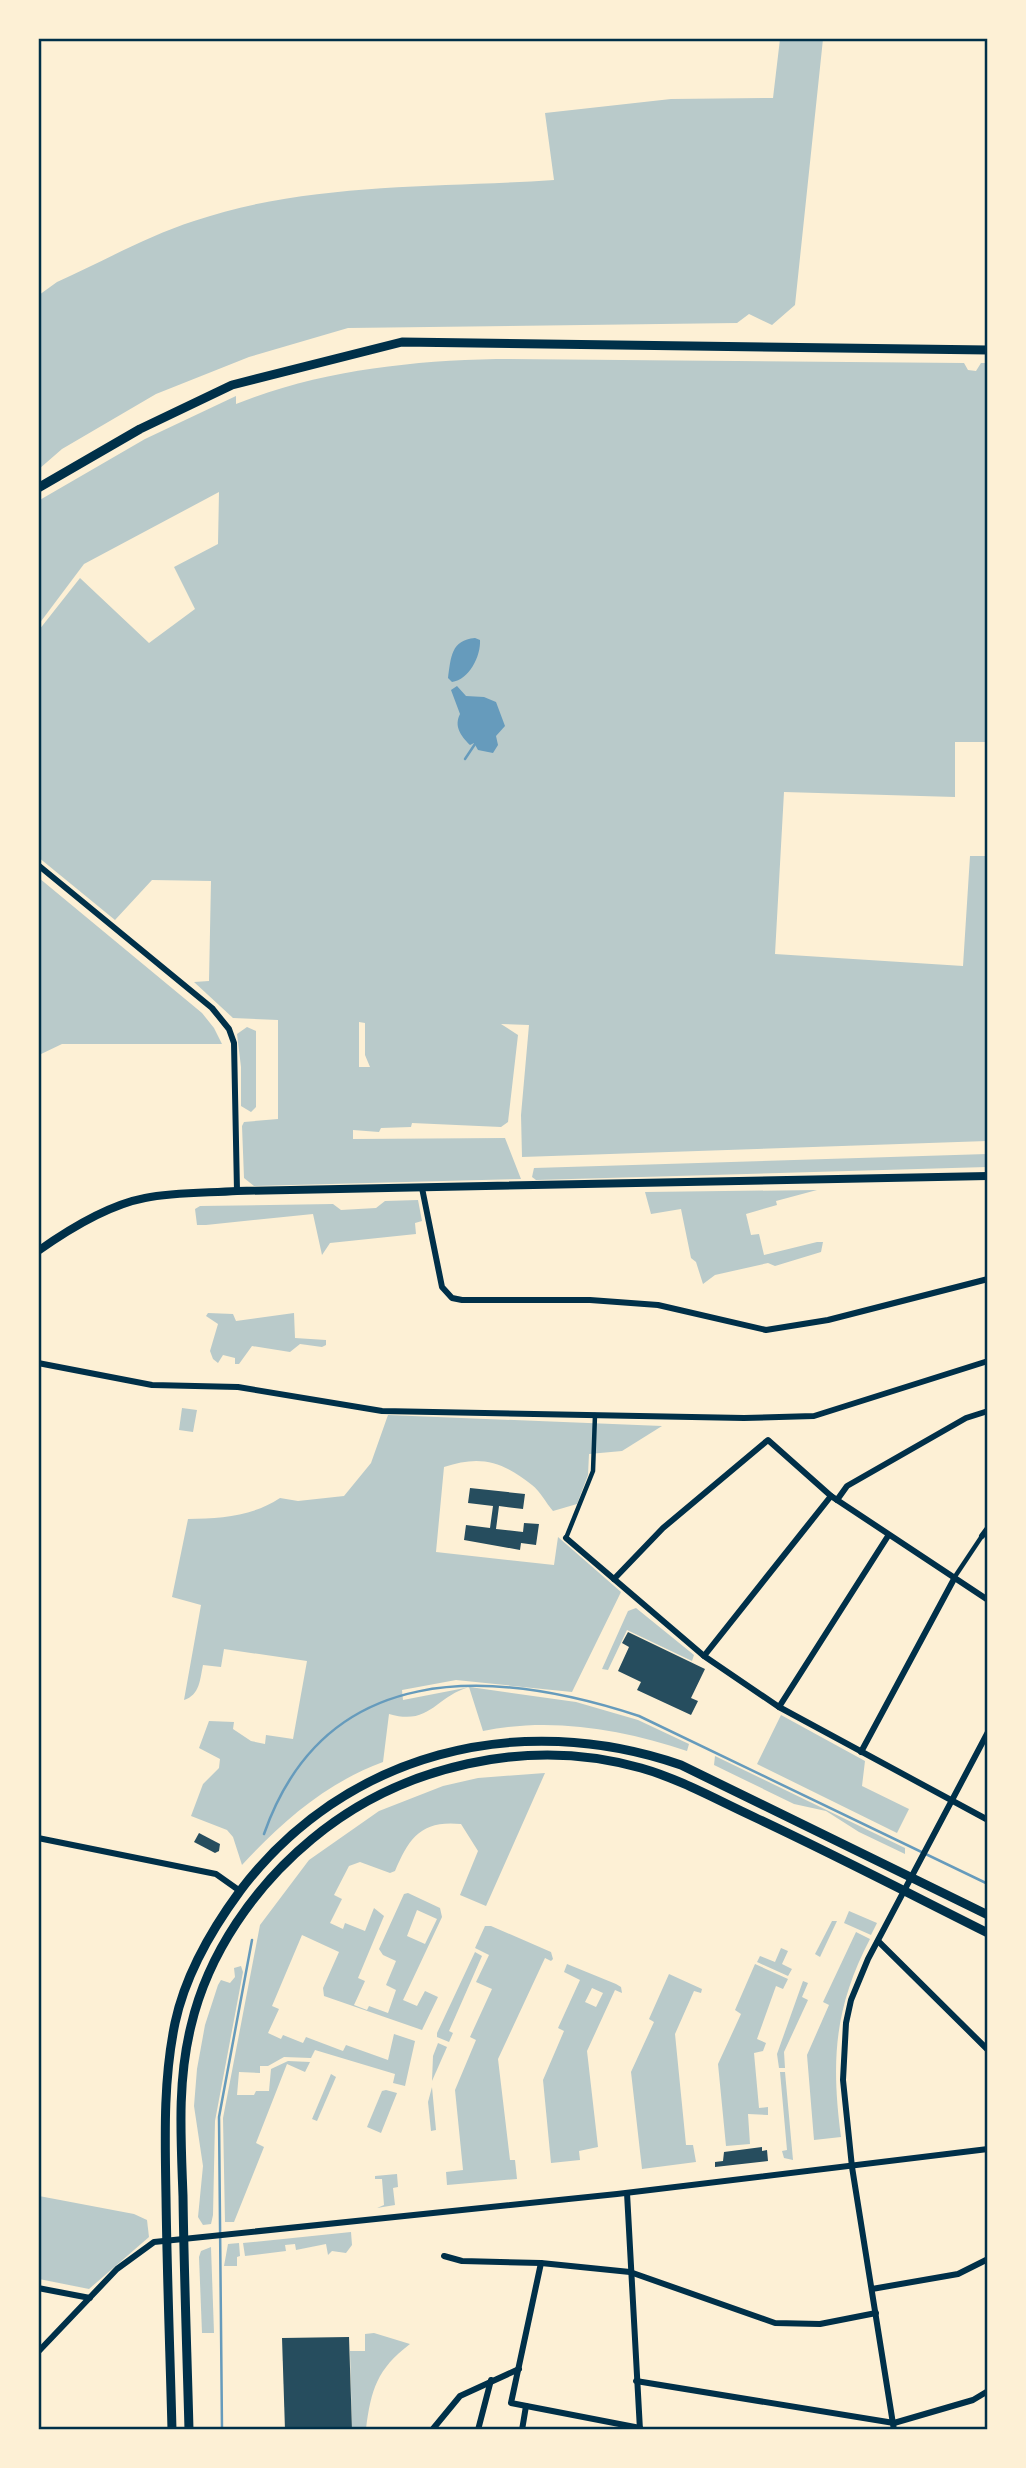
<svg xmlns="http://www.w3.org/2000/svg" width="1026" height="2468" font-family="'PT Sans Narrow',sans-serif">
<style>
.green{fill:#b9caca;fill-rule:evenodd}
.water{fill:#669bbc}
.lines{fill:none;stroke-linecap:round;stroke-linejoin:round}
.stream{stroke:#669bbc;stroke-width:2.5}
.building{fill:#264d5e}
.pedestrian{stroke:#003049;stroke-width:4.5}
.minor{stroke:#003049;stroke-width:6}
.tertiary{stroke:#003049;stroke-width:8}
.secondary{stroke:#003049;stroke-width:9}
.neatline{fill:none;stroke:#003049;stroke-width:2.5}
</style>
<rect width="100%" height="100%" fill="#fdf0d5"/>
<g class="green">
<path d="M780 39H823L795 305 772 325 749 314 737 323 348 328 249 357 156 394 62 449 39 469V295L57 282C102 262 147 236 194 221 309 182 435 188 554 180L545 113 671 99 773 98Z"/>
<path d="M496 359 964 363 968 370 976 371 981 363H987V742H955V797L784 792 775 954 963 966 970 856H987V1141L522 1157 521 1115 529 1025 501 1024 518 1035 508 1122 501 1127 412 1123 411 1127 381 1128 379 1132 353 1130V1139L505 1138 521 1179 254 1186 244 1178 242 1126 244 1122 278 1119V1020L233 1018 194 982 209 981 211 881 152 880 115 920 38 857 39 630 80 578 149 643 195 609 174 567 218 544 219 492 84 564 39 624 38 501 145 439 236 396V404C319 371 407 361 496 359ZM359 1022 365 1023V1055L370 1067H359Z"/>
<path d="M39 878 202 1013 214 1028 222 1044H62L39 1055Z"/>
<path d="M247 1027 256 1031V1107L251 1112 241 1106V1067L237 1034Z"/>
<path d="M987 1154V1167L536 1180 532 1177 534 1168Z"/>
<path d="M817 1190 776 1201 777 1205 746 1214 751 1235 759 1234 764 1255 817 1242H823L821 1252 775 1266 768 1263 715 1275 703 1284 696 1262 691 1258 681 1209 651 1214 645 1192Z"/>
<path d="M418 1200 422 1221 415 1223 416 1234 330 1243 322 1255 313 1214 206 1225H197L195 1209 200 1206 333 1204 341 1210 376 1208 385 1201Z"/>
<path d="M208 1313 233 1314 236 1321 294 1313 295 1338 326 1340V1345L322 1347 300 1344 290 1352 252 1346 239 1364H235V1358L223 1355 218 1363 213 1359 210 1351 218 1324 206 1316Z"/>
<path d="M182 1408 197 1410 193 1432 179 1430Z"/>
<path d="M388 1415 662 1426 622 1451 589 1454 588 1475 577 1504 553 1511C546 1503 540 1491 532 1485 502 1461 480 1455 444 1467L436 1552 554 1565 558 1537 621 1592 572 1692 456 1680 402 1690 403 1700 470 1687 576 1702 638 1720 689 1744 687 1751C622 1729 551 1717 483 1731L469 1687C435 1697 430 1726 389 1714L383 1762C326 1783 283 1821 242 1865L233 1837 227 1830 191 1816 203 1784 219 1768 220 1759 199 1748 209 1721 234 1722 233 1729 251 1741 265 1744 266 1735 293 1739 307 1661 224 1649 221 1667 203 1665C200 1679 200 1695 184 1700L201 1605 172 1597 188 1519C221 1518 251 1517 280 1498L298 1501 344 1496 371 1463Z"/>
<path d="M636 1608 694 1655 692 1661 627 1630 608 1670 602 1669 628 1611Z"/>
<path d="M781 1715 865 1761 862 1786 909 1809 897 1833 757 1764Z"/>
<path d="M715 1756 905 1848V1854L859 1832 826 1811 794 1804 714 1765Z"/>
<path d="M545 1773 486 1906 460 1895 478 1851 461 1824C421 1820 409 1838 395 1871L390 1873 360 1862 349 1866 334 1895 342 1899 330 1923 343 1929 345 1923 365 1931 374 1908 384 1916 358 1978 365 1981 354 2005 367 2010 369 2006 388 2013 396 1990 386 1985 396 1961 383 1955 379 1949 404 1894 408 1893 440 1908 442 1917 403 2000 417 2006 425 1991 438 1997 422 2030 324 1996 323 1988 339 1952 302 1935 272 2006 279 2009 268 2033 281 2039 283 2035 303 2043 306 2037 343 2051 346 2045 388 2060 394 2034 415 2041 405 2086 393 2083 395 2074 315 2050 311 2058 284 2057 268 2066H260V2073L239 2072 237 2095H254L256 2091H269L271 2069 288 2061 310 2062 305 2072 287 2064 256 2143 264 2147 234 2222H225L223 2118 260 1925 309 1860 379 1811 443 1786 478 1778ZM417 1910 437 1919 425 1944 407 1936Z"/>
<path d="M849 1911 877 1923 871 1935 844 1923Z"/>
<path d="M832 1921H837L820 1957 815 1954Z"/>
<path d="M485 1926H491L551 1952 553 1959 551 1961 545 1958 498 2059 510 2160H515L517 2179 447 2185 446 2172 463 2170 455 2090 476 2040 470 2037 492 1989 476 1982 489 1955 475 1948Z"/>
<path d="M856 1932 870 1939C834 2008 831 2061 841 2137L814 2140 807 2055 829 2005 823 2002Z"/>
<path d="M781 1948 788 1951 782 1964 792 1969 788 1976 757 1962 760 1956 775 1962Z"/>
<path d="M475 1952 482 1956 449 2031 453 2033 449 2042 437 2037V2033Z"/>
<path d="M567 1964 616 1984 621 1987 622 1993 615 1990 587 2051 598 2147 579 2151 580 2160 551 2163 543 2080 564 2031 558 2028 580 1980 564 1972ZM592 1988 603 1993 596 2007 585 2002Z"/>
<path d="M755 1964 788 1979 783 1989 776 1986 757 2039 766 2043 763 2051 754 2053 759 2108 768 2107V2115L748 2114 750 2144 726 2146 718 2064 741 2014 735 2010Z"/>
<path d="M241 1966 243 1972 215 2121 213 2215 211 2224 203 2225 198 2217 203 2166 194 2106 197 2069 205 2025 218 1985 221 1980 230 1983 235 1977 234 1968Z"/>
<path d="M669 1974 702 1989 701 1993 694 1991 675 2034 686 2145H693L696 2162 642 2169 631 2072 654 2022 649 2019Z"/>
<path d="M803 1981 808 1983 802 1997 808 2000 784 2052 785 2068H779L777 2054Z"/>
<path d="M438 2043 447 2047 432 2081 433 2056Z"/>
<path d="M780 2072H785L793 2160 784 2158 782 2151 787 2150Z"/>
<path d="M331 2074 336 2077 317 2121 312 2119Z"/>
<path d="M432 2087 436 2130 431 2131 428 2102Z"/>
<path d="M386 2090 397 2093 381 2133 367 2127 382 2091Z"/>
<path d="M397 2174 398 2187 393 2188 395 2205 377 2208 384 2205 382 2179H375V2176Z"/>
<path d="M39 2196 134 2214 147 2220 149 2237 89 2289 39 2279Z"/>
<path d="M351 2232 352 2245 346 2253 332 2251 328 2255 326 2244 296 2250 295 2244 285 2245 286 2251 245 2256 243 2243Z"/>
<path d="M239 2243 240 2256 237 2257V2266H224L228 2244Z"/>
<path d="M211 2247 214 2333H202L199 2257 201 2251Z"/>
<path d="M374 2333 410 2344C377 2369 371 2390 366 2429H352L350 2351H365V2334Z"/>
</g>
<g class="water">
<path d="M475 638 480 640C481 656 469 680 452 682L448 678C451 657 451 640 475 638Z"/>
<path d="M457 686 466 696 484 697 496 702 505 726 496 736 498 745 493 753 478 750 474 743 470 745C460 735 454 726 460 714L451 690Z"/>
</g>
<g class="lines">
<g class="stream">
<path d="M465 759 475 744"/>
<path d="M264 1834C325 1660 490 1667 639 1716L988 1884"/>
<path d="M222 2430 219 2117 252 1940"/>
</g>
</g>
<g class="building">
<path d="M470 1488 525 1494 523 1509 499 1506 496 1529 523 1532 524 1523 539 1524 536 1545 521 1543 520 1550 464 1540 466 1525 490 1528 493 1506 468 1503Z"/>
<path d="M628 1632 705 1669 691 1698 698 1701 691 1715 637 1690 641 1682 618 1671 629 1647 622 1643Z"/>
<path d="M199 1833 220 1844 219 1851 215 1853 194 1842Z"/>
<path d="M762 2147V2151L767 2150 768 2161 715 2167V2162L723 2161 724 2152Z"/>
<path d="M349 2337 352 2430H285L282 2338Z"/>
</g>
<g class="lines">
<g class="pedestrian">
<path d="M566 1538 593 1471 595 1415"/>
<path d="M954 1578 982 1536"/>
</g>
<g class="minor">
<path d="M38 865 212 1008 229 1029 234 1043 237 1191"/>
<path d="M422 1188 442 1287 452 1298 462 1300H590L658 1305 766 1330 828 1320 988 1279"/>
<path d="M38 1363 152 1385 238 1387 382 1411 744 1418 814 1416 988 1361"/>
<path d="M837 1500 847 1486 966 1418 988 1411"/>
<path d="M982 1536 988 1528"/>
<path d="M566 1538 704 1656 779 1707 988 1820"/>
<path d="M614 1579 663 1528 768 1440 831 1496 988 1600"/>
<path d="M704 1656 831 1496"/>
<path d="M779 1707 888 1536"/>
<path d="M861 1752 954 1579"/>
<path d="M38 1838 216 1874 240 1891"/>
<path d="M878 1941 988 2050"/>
<path d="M627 2193 640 2430"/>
<path d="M444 2256 462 2261 541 2263 630 2272 775 2323 820 2324 876 2313"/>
<path d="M541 2263 511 2403 640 2428"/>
<path d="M38 2288 90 2298"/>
<path d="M872 2289 958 2274 988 2259"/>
<path d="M38 2352 117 2269 154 2242 617 2194 988 2149"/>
<path d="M636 2381 894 2423 973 2400 988 2391"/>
<path d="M432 2430 460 2396 519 2369"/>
<path d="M478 2430 491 2380"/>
<path d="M522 2430 526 2406"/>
<path d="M894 2430 852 2167 843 2080 846 2023 851 2000 868 1959 988 1732"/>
</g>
<path class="tertiary" d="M38 1251C69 1229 108 1205 145 1198 174 1192 207 1193 237 1191L988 1176"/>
<g class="secondary">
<path d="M38 488 140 429 232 385 402 342 988 350"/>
<path d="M172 2430C170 2352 167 2274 166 2197 165 2138 163 2081 175 2023 185 1976 212 1929 240 1891 345 1752 519 1709 681 1765L988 1915"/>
<path d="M189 2430C187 2352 184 2274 183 2196 181 2139 177 2082 191 2026 208 1953 255 1886 312 1839 401 1765 529 1736 641 1768 680 1779 717 1800 754 1817 833 1854 910 1894 988 1933"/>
</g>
</g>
<rect width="1026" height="2468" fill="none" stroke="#fdf0d5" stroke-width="80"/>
<rect x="40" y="40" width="946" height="2388" class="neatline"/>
</svg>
